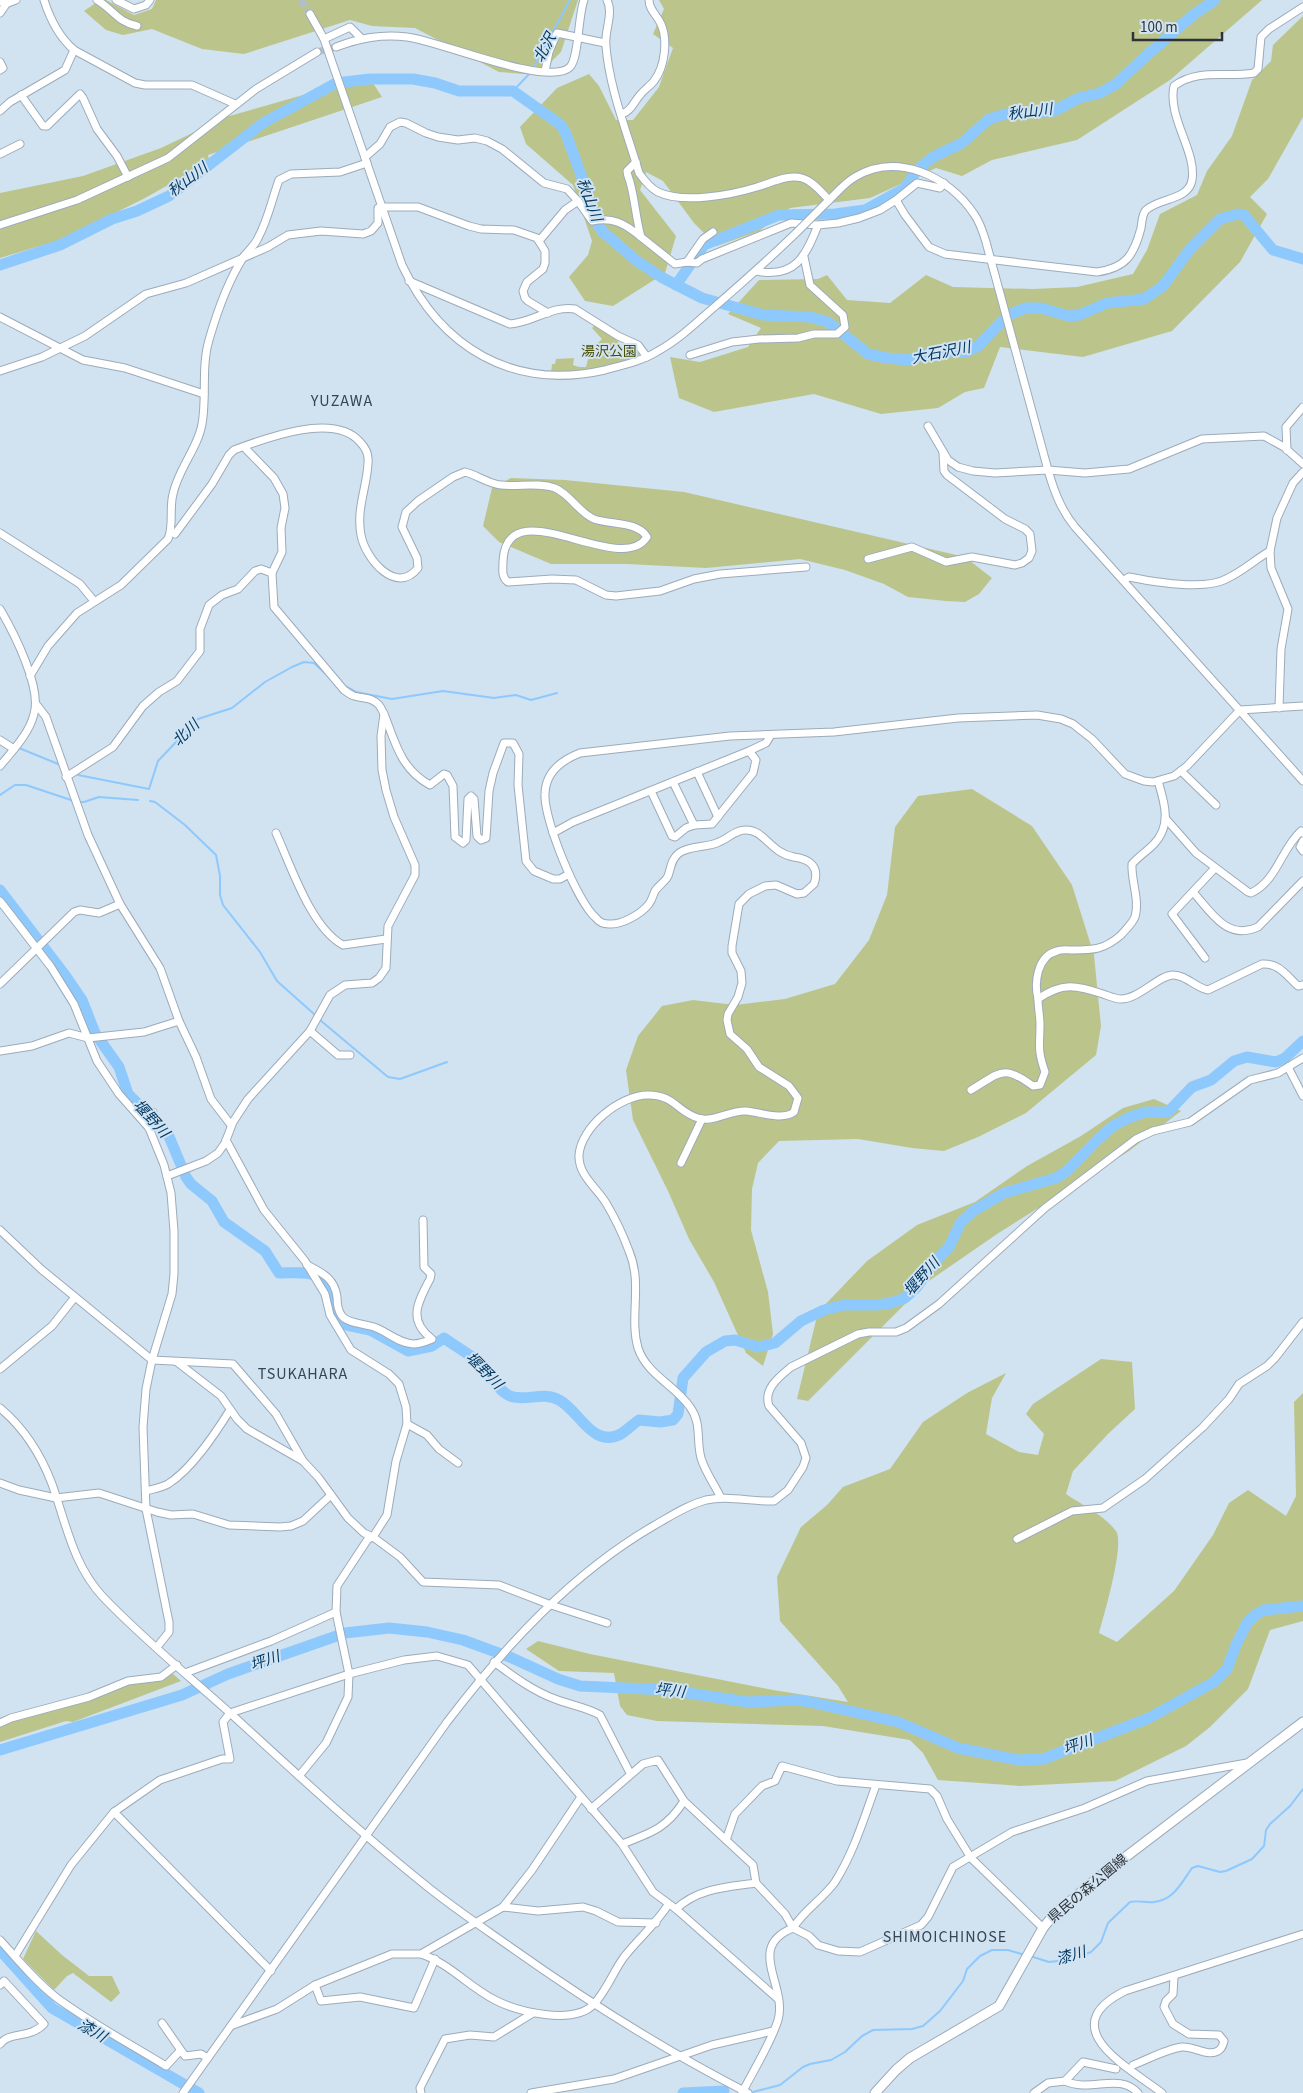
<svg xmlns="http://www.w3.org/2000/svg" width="1303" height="2093" font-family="'Source Sans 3','Noto Sans JP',sans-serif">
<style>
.green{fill:#bbc58b}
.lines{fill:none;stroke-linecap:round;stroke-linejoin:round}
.stream{stroke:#8ec9fe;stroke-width:2}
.river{stroke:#8ec9fe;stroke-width:11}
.minor-tunnel{stroke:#b0bfcc;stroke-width:7;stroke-dasharray:7 3.5;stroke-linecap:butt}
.minor-casing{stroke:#9cabba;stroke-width:9}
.major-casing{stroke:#9cabba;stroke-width:11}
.minor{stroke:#fff;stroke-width:7}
.major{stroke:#fff;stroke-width:9}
.minor-bridge-casing{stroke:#9cabba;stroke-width:9;stroke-linecap:butt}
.minor-bridge{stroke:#fff;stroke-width:7}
.labels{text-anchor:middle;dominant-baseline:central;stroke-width:4;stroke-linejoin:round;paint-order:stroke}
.park-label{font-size:14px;fill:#495005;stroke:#d1e2f1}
.street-label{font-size:14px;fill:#2d3339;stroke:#d1e2f1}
.water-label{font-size:15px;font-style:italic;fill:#003a64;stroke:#d1e2f1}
.quarter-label{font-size:16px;letter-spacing:1px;fill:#384552;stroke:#d1e2f1}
</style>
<rect width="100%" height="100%" fill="#d1e2f1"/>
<g class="green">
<path d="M100 0H106L134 15 152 9 156 0H578L561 52 538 75 499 72 415 28 372 26 350 20 244 54 202 49 152 29 123 35 106 30 84 11Z"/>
<path d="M659 0H1262L1170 80 1077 140 992 160 962 176 936 168 870 198 790 208 759 231 717 246 694 223 663 181 646 172 640 190 676 236 665 273 613 306 585 301 569 277 588 255 592 241 573 185 526 144 520 127 557 88 589 74 599 86 616 120H633L659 87 673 48 653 34 664 9Z"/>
<path d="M1303 16V117L1268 179 1250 197 1267 214 1240 262 1172 331 1083 357 1000 347 984 388 965 392 938 408 881 414 814 394 714 412 679 398 670 357 700 362 748 347 761 328 728 314 759 280 818 279 827 275 847 300 890 303 926 275 953 287 1033 289 1077 287 1133 274 1147 250 1160 214 1197 195 1207 171 1232 136 1252 80 1271 61 1273 45Z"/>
<path d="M373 83 382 97 208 155 209 159 188 174 145 198 63 239 0 258V193L83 176 161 148 226 117 317 91Z"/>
<path d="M595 325 616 339 625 350H635L639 354 637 358 595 370 551 373 552 364H555L556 359 574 358 573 365 579 367H586L590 351 602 339 592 328Z"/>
<path d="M511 478 565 480 684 492 965 557 992 578 979 594 965 602 946 601 908 597 884 584 845 570 800 559 706 568 627 564H551L499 542 483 526 492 488Z"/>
<path d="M972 789 1032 826 1072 885 1094 955 1101 1026 1096 1055 1026 1113 978 1137 944 1151 912 1148 858 1139 779 1141 758 1163 752 1189 751 1230 768 1292 773 1334 763 1366 746 1353 714 1282 689 1239 668 1191 633 1120 626 1070 638 1036 662 1006 693 1000 735 1005 785 999 835 984 869 940 887 895 895 827 918 796Z"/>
<path d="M1154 1099 1181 1111 1129 1151 997 1234 926 1283 808 1401 797 1399 818 1312 867 1261 917 1225 975 1202 1027 1166 1081 1136 1123 1108Z"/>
<path d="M1101 1359 1132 1362 1135 1409 1109 1433 1073 1471 1066 1494C1082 1505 1104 1515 1116 1531 1125 1544 1104 1615 1099 1633L1117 1642 1174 1591 1213 1535 1229 1503 1248 1490 1286 1516 1296 1496 1294 1402 1303 1393V1621L1270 1630 1248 1689 1210 1727 1186 1746 1115 1781 1020 1786 938 1780 923 1753 910 1740 823 1726 657 1721 627 1715 620 1706 614 1673 559 1671 526 1649 538 1641 590 1654 773 1690 848 1702 838 1686 780 1621 777 1577 801 1527 827 1505 843 1487 890 1469 923 1422 967 1393 1006 1373 992 1398 986 1434 1019 1452 1038 1455 1044 1434 1026 1414 1033 1404Z"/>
<path d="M172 1673 181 1681 73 1722 66 1721 0 1742V1724L129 1683Z"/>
<path d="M36 1931 62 1955 89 1976H112L120 1993 111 2002 73 1973 67 1976 54 1990 23 1959Z"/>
</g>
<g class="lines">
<g class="stream">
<path d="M533 68 570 0"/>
<path d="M513 91 531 72"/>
<path d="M345 686 356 692 392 699 443 691 494 698 516 695 531 700 557 693"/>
<path d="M19 748 58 764"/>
<path d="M78 775 149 789 158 761 198 719 232 708 265 682 292 667 304 662 314 663 329 677"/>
<path d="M0 795 15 785H26L74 801"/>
<path d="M150 801 155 802 185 825 216 855 220 876V895L223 905 260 952 277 981 314 1014"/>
<path d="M79 802H84L99 797 138 800"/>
<path d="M320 1020 388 1077 400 1079 447 1062"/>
<path d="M1030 1956 1049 1962 1068 1960 1091 1952 1101 1942 1108 1923 1130 1902C1138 1900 1146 1903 1154 1902 1174 1900 1182 1882 1192 1868L1198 1866 1220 1872 1226 1871 1252 1859 1264 1846 1266 1830 1270 1824 1290 1806 1303 1789"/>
<path d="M753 2092 780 2085 803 2067 810 2064 831 2060 845 2052 862 2036 873 2030 912 2029 923 2026 940 2011 963 1981 967 1969 980 1956 992 1950H1008L1025 1955"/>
</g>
<g class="river">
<path d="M0 265 60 245 112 219 137 211 169 196 263 123 336 83 370 79H413L435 83 459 91H513L561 125 566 134 580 172 595 220 602 231 637 261 661 277 702 298 763 315 810 317 828 322 868 354 887 358 908 360 937 351 966 352 978 346 1008 315 1026 308H1041L1069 316 1079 315 1107 303 1144 299 1163 286 1190 249 1220 219 1238 214 1244 215 1273 250 1303 259"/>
<path d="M676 285 704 245 779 215 835 214 865 210 905 188 918 169 933 157 962 143 989 119 1006 114 1054 111 1079 98 1100 93 1116 84 1146 56 1193 15 1215 0"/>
<path d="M0 890 65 975 82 1000 95 1033 119 1067 128 1094 168 1134 186 1177 191 1184 212 1201 224 1222 265 1251 279 1273C304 1273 325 1268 332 1298 335 1308 336 1316 342 1324L370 1330 408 1351 432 1346 444 1338C459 1349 476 1357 487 1371 493 1379 500 1392 510 1396 526 1402 542 1391 559 1400 579 1410 592 1449 621 1434 627 1430 633 1424 639 1420L660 1422 673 1420 678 1414 683 1378 706 1352 725 1341 735 1340 758 1347 775 1343 801 1321 824 1310 844 1305H876L891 1303 905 1298 916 1288 933 1264 949 1247 961 1222 973 1211 1004 1193 1056 1178 1067 1171 1098 1139 1113 1126 1128 1118 1145 1112H1168L1192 1087 1211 1080 1234 1061 1247 1057 1276 1062 1285 1058 1303 1041"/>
<path d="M0 1750 182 1695 228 1674 345 1633 389 1628 427 1632 463 1640 512 1658 558 1679 580 1686 668 1690 748 1702 798 1700 810 1702 898 1722 958 1748 1019 1760 1043 1759 1149 1718 1214 1682 1227 1669 1236 1645 1247 1623 1255 1615 1264 1610 1303 1606"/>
<path d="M0 1950 52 2008 199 2093"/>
<path d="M683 2093 724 2091"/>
</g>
<g class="minor-tunnel">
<path d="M301 0 310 14"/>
<path d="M317 52 336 47"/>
</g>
<defs>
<g id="minor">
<path d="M44 0C50 19 59 37 74 50L135 83 145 85H192L235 104"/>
<path d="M97 0C115 11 116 21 137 26"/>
<path d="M116 0 134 9 146 5 150 0"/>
<path d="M607 0C614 14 604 31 606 46 609 87 627 132 639 173 644 180 650 188 658 192 683 204 731 195 757 187 771 183 788 174 802 178 813 181 822 193 829 200"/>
<path d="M0 2 8 3 16 0"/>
<path d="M0 13 7 3"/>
<path d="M310 14 324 39 402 265C441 348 513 391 605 370 623 365 642 361 658 351 678 340 695 324 712 309 741 284 769 259 796 233"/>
<path d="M324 39 350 27 361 38"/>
<path d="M336 47C360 38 381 34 407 37 437 40 549 88 570 67 579 58 578 15 584 0"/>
<path d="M0 62 3 68 0 70"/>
<path d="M545 71 549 52 557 33 605 43"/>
<path d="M21 95 43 126H47L80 94 83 98 97 129 117 156 128 177"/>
<path d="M0 111 10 102 65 70 74 50"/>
<path d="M622 114C632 110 633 103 640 95 644 90 650 86 654 81 665 67 668 40 661 24 657 15 649 10 649 0"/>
<path d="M0 154 20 144"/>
<path d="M365 157 380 144 390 127 400 122 406 123 426 133 438 137 458 140 475 138 487 141 502 149 544 183 567 189 578 201 592 221C613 217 624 223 641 237 636 219 635 200 630 182 629 178 627 175 627 171L636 162"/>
<path d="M896 200 905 215 929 247 945 254 1097 272C1126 268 1134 255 1141 228 1142 222 1142 214 1146 210 1159 198 1189 200 1192 180 1197 152 1167 117 1174 86 1198 68 1225 78 1254 73L1258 69 1261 37 1269 29 1303 7"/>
<path d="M826 203C836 194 843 184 855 177 897 152 949 176 974 214 980 222 983 232 986 242L1048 470C1054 491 1061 510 1075 527L1303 781"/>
<path d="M0 225 77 200 168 158 256 89 317 52"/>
<path d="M641 237 675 264 687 262 697 263 702 259 791 223 818 225 838 223 859 218 880 210 896 200 917 183 940 188 944 183"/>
<path d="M539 241 565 210 578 201"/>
<path d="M687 262 703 239 713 232"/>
<path d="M756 271C795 279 806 256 818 225"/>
<path d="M409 281 510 324C532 323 552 305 575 309L618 336 638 345 647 357"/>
<path d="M0 317 83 360 125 368 204 394"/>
<path d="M690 355 732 342 759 339 798 338 814 334H837L845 327 843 315 810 285 804 257"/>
<path d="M0 371 42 357 85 336 146 294 186 283 268 247 288 235 321 231 363 234 371 231 378 223V208L382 207H418L469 226 481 229 514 230 537 238 545 251V263L543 269 527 282 523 291 525 298 528 301 548 313"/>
<path d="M928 426 948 460 958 467 973 471 995 473 1048 470 1085 473 1129 469 1202 439 1264 436 1284 447 1303 464"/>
<path d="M244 447 274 478 283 494 285 508 281 528 282 552 272 573 274 607 344 690C347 692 351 695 354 696 364 699 372 697 379 705 384 712 386 719 389 727 398 752 406 772 430 785L444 774 447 775 453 786 455 837 463 843 466 840 468 799 471 796 474 799 477 836 481 840 486 838 489 791 493 773 504 743H513L519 754 518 785 526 861 534 871 553 879H560L569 874"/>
<path d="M1287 450 1286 427 1303 407"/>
<path d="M0 533 80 584 94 601"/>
<path d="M175 534 212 484 229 455 234 450C266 438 334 412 360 442 366 448 369 455 368 463 367 487 356 509 361 535 365 558 396 596 418 568L417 558 402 527 406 512 418 501 453 477 465 472C477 475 489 484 501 485 519 487 538 482 555 488 571 495 578 512 594 519 610 525 638 521 647 537 621 579 507 487 503 561 503 569 501 577 508 582L552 579 576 580 606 595 616 596 660 591 694 579 720 574 806 567"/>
<path d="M868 559 912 547 946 562 972 557 1015 565 1022 563 1029 558 1032 551 1030 534 1025 529 1005 519 947 475 944 471 943 453"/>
<path d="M1124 580 1129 577C1154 582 1206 591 1228 578 1243 571 1256 559 1270 551"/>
<path d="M0 609C14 633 42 688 34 714 29 734 13 750 0 766"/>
<path d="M30 676 48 646 77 613 121 585 168 539C174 525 169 509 173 494 178 469 198 448 202 424 207 397 201 367 209 340 217 312 228 281 244 256 249 250 255 245 258 238 268 220 272 199 279 180L291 174 340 172 367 163"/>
<path d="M36 704 46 717 88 835 120 904 160 968 179 1021 196 1057 211 1099 231 1125"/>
<path d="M1279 708 1281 649 1288 609 1271 568 1270 551 1277 518 1293 483 1303 472"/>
<path d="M0 740 14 749"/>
<path d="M1181 771 1216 805"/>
<path d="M697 772 718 817"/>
<path d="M66 777 113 747 143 706 159 692 177 681 200 651V629L209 605 222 595 238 589 255 571 261 569 272 573"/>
<path d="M673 782 694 825"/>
<path d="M651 791 672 836 675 837 686 828 694 825 712 824 753 773 756 760 749 751"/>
<path d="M1166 819 1196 853 1248 892 1251 893C1277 881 1281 849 1301 831L1303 833"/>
<path d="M276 833C291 866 311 928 343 945L386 939"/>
<path d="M553 833 573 822 749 751 766 743 771 735"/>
<path d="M1303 841 1300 847 1303 851"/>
<path d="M1193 892C1212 913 1227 941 1258 927L1303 881"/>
<path d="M0 901 51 967 74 1004 97 1061 119 1094 149 1128 164 1165 171 1193 174 1231V1274L172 1294 152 1360 146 1389 143 1427 146 1509 169 1622V1632L157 1647"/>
<path d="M1205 958 1172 914 1215 868"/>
<path d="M0 984 74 912 80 910 99 913 120 904"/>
<path d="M1038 999C1034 983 1037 956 1057 951 1061 949 1067 950 1072 950 1093 950 1104 950 1121 935 1126 929 1132 924 1135 917 1140 900 1131 881 1132 864 1139 856 1146 852 1153 845 1172 826 1165 804 1158 781"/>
<path d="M310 1031 338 1055H350"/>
<path d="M0 1051 32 1046 69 1033 88 1038 144 1032 179 1021"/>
<path d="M1288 1067 1303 1096"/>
<path d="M971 1090C1001 1072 1003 1064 1033 1086L1040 1085 1045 1072C1037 1049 1040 1046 1040 1024 1040 1016 1038 1008 1038 999 1062 982 1076 985 1103 994 1109 996 1115 999 1121 999 1139 999 1159 975 1173 975 1186 975 1196 988 1208 990L1262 964C1279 963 1286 975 1298 986L1303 985"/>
<path d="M149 1128 153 1112"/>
<path d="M226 1140 264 1210 305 1261 325 1294 330 1315 351 1350 389 1374 399 1384 406 1407 407 1424 396 1461 387 1515 373 1537 368 1539 337 1586 336 1612 349 1674 348 1697 326 1743 299 1776"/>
<path d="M681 1163 702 1119"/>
<path d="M167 1176 206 1161 218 1153 225 1143 233 1122 248 1099 310 1031 330 995 345 985 372 983 379 978 386 968 388 926 415 875V865L394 817 386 790 382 770 381 736 384 714"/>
<path d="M0 1230 41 1269 152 1360 233 1364 276 1414 303 1461 318 1477 348 1518 364 1533 373 1537 400 1557 423 1582 499 1585 551 1605 607 1623"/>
<path d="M307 1265C323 1273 335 1279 337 1297 337 1303 338 1311 342 1316 347 1323 365 1324 374 1327 388 1332 398 1343 413 1344 420 1344 425 1342 432 1339 407 1320 418 1302 430 1279L431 1274 424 1267 423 1220"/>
<path d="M177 1362 221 1396 237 1419 247 1429 303 1461"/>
<path d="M0 1369 52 1326 75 1297"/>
<path d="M0 1408C24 1428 41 1455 52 1484 66 1523 73 1565 103 1597 146 1642 195 1681 241 1723 302 1779 364 1836 429 1888 454 1908 482 1927 509 1946 585 2000 664 2050 748 2093"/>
<path d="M407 1424 427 1435 439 1449 458 1463"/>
<path d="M0 1483 19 1490 56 1498 99 1493 157 1512 171 1515 193 1514 229 1525 280 1527 291 1526 303 1521 331 1495"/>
<path d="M146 1491C153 1489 161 1488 168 1484 192 1469 215 1434 230 1410"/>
<path d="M721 1498C715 1485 705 1472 701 1458 696 1440 702 1423 690 1407 675 1385 647 1375 638 1348 629 1317 643 1284 629 1251 623 1235 615 1218 606 1203 597 1188 578 1175 579 1155 581 1127 620 1095 648 1095 675 1095 677 1112 698 1118 713 1123 730 1110 746 1111 760 1112 782 1121 794 1112L798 1098 789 1086 759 1067 747 1049 730 1034 727 1020 728 1014 738 997 742 983 741 971 732 953V946L739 904 749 894 765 886 776 885 797 894 804 893 814 884C820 867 810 859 794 857 770 853 765 830 746 830 735 830 729 838 719 842 707 848 690 845 679 853 671 859 671 868 668 876 665 882 659 885 655 891 653 895 652 900 649 904 641 914 622 925 609 924 604 924 599 922 596 918 577 902 543 818 545 793 546 772 562 760 580 753L730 736 834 732 958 718 1037 715 1061 719 1073 724 1092 739 1125 774 1144 781 1153 782 1174 776 1187 766 1240 710 1303 706"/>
<path d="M1017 1539 1072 1511 1103 1508 1145 1479 1203 1427 1229 1399 1239 1384 1267 1366 1275 1358 1303 1322"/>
<path d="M494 1662C513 1676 533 1691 555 1699 570 1705 586 1707 600 1715L630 1773"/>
<path d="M185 1673 271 1641 336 1612"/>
<path d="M0 1723 11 1718 89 1697 128 1681 161 1677 177 1665"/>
<path d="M591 1809 643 1764 658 1760 684 1801 753 1865 756 1883 785 1914 793 1928C804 1910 823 1899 835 1882 854 1852 864 1818 876 1785"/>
<path d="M114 1812 271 1971"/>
<path d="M726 1840 735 1814 762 1786 775 1781 782 1766 837 1781 930 1789 937 1796 947 1819 971 1858 1043 1928"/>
<path d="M622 1844C651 1833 667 1828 684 1801"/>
<path d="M503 1907 538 1911 583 1907 596 1911 618 1922 656 1923"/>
<path d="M676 1909C698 1888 728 1887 756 1883"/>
<path d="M0 1940C18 1960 36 1982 57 1998 91 2023 130 2044 166 2066L180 2051"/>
<path d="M421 1954C449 1963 469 1987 495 2000 518 2012 573 2025 593 2005 606 1992 613 1972 624 1957 639 1938 655 1925 668 1905"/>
<path d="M15 1956 71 1865 114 1812 160 1780 222 1759H230L223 1722 230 1713 349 1674 404 1660 437 1656 468 1665 622 1844 653 1892 676 1909 778 1999"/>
<path d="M0 1985 4 1981 44 2024C30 2039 10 2031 0 2044"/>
<path d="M315 1985 321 2001 360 1997 414 2008 435 1959"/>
<path d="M162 2023 185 2056 201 2054 208 2058"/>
<path d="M233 2025 277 2009 315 1985 392 1954H421L503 1907 532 1870 581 1797"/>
<path d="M1133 2065C1149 2059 1166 2049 1182 2047 1194 2046 1207 2057 1218 2051 1222 2049 1223 2045 1224 2041L1219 2035 1189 2034 1173 2024 1164 2007 1166 2001 1173 1994 1174 1977"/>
<path d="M1065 2081C1091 2093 1119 2072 1138 2093"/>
<path d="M183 2093 447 1722C505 1646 572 1573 655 1525 671 1516 687 1505 706 1500 728 1495 751 1502 774 1501L788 1490 803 1467 806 1458 801 1443 769 1406C763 1389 779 1377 791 1367L858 1334 869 1332H896L906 1328 939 1304 1045 1208 1136 1139 1153 1131 1190 1122 1250 1080 1278 1073 1303 1058"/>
<path d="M421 2093 420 2088 445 2039 470 2035 494 2037 533 2013"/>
<path d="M531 2093 614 2079 712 2045 773 2031"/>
<path d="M742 2093C753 2071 771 2043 778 2020 788 1986 745 1947 793 1928L809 1936 818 1945 838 1951 860 1952 921 1925 928 1917 953 1867 1012 1832 1085 1808 1147 1781 1247 1763"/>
<path d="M1034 2093 1048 2083 1065 2081 1083 2062 1116 2069"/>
<path d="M1162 2093C1130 2068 1051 2028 1125 1991L1303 1934"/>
</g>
<path id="major" d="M875 2093 896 2070 910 2058 999 2006 1043 1928 1052 1917 1094 1881 1303 1722"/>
</defs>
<use href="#minor" class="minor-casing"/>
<use href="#major" class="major-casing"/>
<use href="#minor" class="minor"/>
<use href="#major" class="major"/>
<defs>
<path id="minor-bridge" d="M796 233 826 203"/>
</defs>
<use href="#minor-bridge" class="minor-bridge-casing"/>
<use href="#minor-bridge" class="minor-bridge"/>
</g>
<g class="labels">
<g class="park-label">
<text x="609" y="352">湯沢公園</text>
</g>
<g class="street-label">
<text transform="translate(1088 1889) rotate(-40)">県民の森公園線</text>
</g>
<g class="water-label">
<text transform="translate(545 48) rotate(-62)">北沢</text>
<text transform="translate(1030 112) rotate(-7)">秋山川</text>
<text transform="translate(188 180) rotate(-37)">秋山川</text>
<text transform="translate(589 200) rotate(69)">秋山川</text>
<text transform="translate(941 353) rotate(-11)">大石沢川</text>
<text transform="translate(186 733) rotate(-44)">北川</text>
<text transform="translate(151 1119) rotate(48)">堰野川</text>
<text transform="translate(922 1277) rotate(-48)">堰野川</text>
<text transform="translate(484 1371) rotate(45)">堰野川</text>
<text transform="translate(265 1661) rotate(-19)">坪川</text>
<text transform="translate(670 1691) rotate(6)">坪川</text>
<text transform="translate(1078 1745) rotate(-19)">坪川</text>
<text transform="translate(1071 1956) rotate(-16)">漆川</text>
<text transform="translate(92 2031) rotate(30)">漆川</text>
</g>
<g class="quarter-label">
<text x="342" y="401">YUZAWA</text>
<text x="303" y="1374">TSUKAHARA</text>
<text x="945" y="1937">SHIMOICHINOSE</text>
</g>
</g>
<path d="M1133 32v8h89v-8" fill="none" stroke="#2d3339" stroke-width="2.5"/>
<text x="1140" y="32" font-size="15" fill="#2d3339" stroke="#d1e2f1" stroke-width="4" paint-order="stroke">100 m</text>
</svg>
